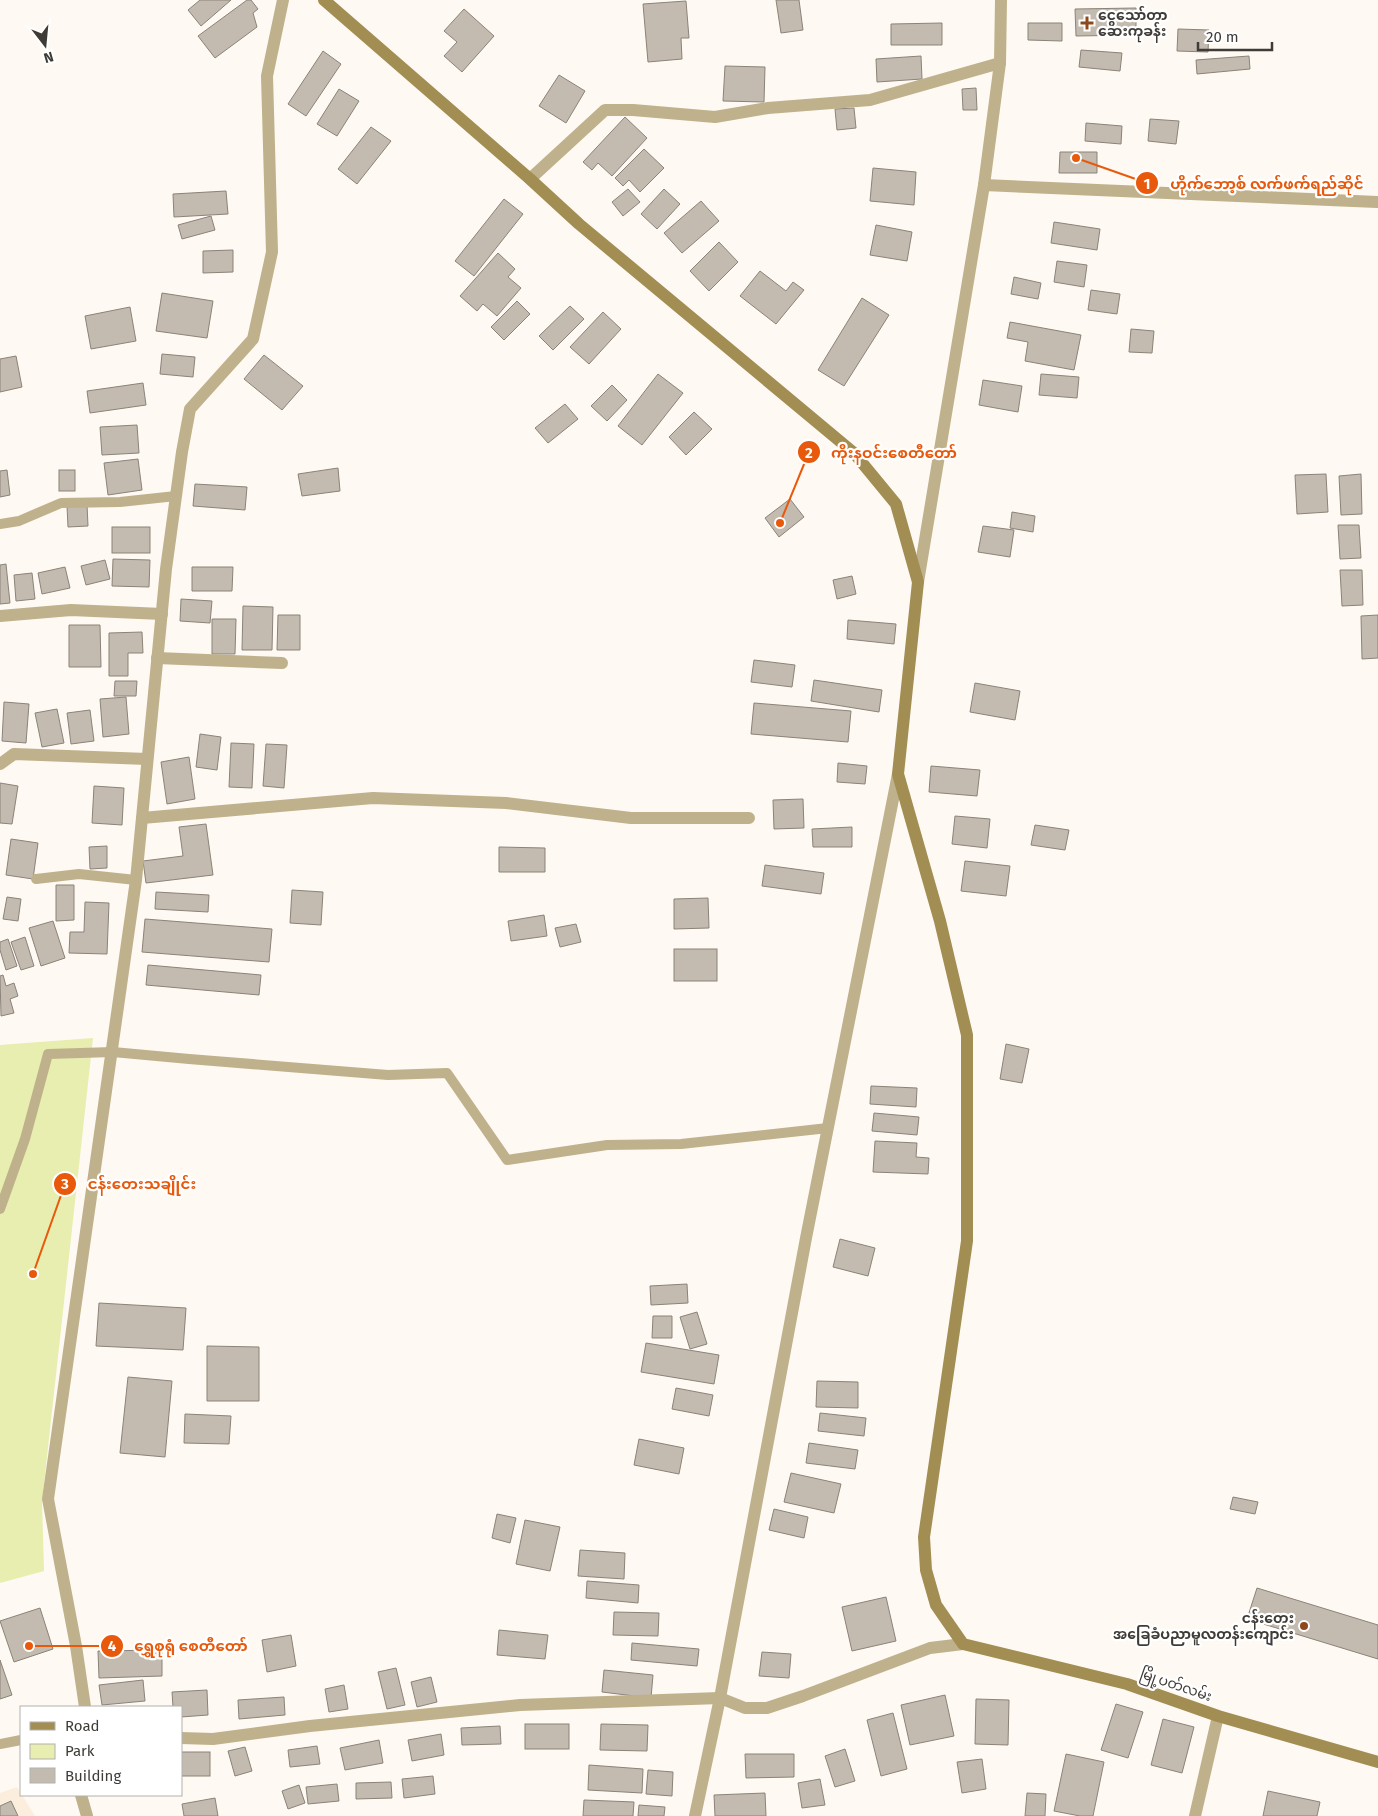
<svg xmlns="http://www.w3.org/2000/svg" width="1378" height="1816" font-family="'Fira Sans','Noto Sans Myanmar',sans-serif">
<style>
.built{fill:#fceedd}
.green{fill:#e7eeaf}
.building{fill:#c3bbb0;stroke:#8b8379}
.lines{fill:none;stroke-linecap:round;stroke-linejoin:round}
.service{stroke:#bfb18b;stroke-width:10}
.minor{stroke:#bfb18b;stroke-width:12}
.secondary{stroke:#a28d53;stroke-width:12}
.poi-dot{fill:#8d491b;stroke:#fff;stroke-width:2}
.labels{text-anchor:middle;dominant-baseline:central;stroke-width:4.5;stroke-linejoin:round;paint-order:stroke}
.poi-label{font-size:14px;font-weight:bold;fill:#3f3b37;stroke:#fff;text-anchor:start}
.street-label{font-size:14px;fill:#3f3b37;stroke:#fff}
.leader{fill:none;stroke:#e8590c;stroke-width:2}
.callout-dot{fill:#e8590c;stroke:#fff;stroke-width:2}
.mark-label{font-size:15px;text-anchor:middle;font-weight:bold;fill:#fff}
.callout-label{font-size:15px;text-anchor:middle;font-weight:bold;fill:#e8590c;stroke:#fff;stroke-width:4.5;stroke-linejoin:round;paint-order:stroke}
</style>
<rect width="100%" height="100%" fill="#fef9f2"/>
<path class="built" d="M17 1787 35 1816H0V1793Z"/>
<path class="green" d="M93 1038 42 1502 44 1571 0 1583V1045Z"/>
<g class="building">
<path d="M200 0H231L201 26 188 10Z"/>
<path d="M247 0H251L258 9 253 13 257 27 215 58 198 36Z"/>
<path d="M776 0H799L803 30 781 33Z"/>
<path d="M686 1 689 38H681L682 59 648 62 643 4Z"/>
<path d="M1136 8V35L1076 36 1075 9Z"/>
<path d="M464 9 494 36 462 72 444 56 457 42 444 31Z"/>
<path d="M942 23V45H891V24Z"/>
<path d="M1028 23H1062V41L1028 40Z"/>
<path d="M1178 29 1209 30 1208 52 1177 51Z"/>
<path d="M1081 50 1122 53 1120 71 1079 67Z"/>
<path d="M323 51 341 64 306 116 288 104Z"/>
<path d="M921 56 922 79 877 82 876 59Z"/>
<path d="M1249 56 1250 69 1197 74 1196 60Z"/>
<path d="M725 66 765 67 764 102 723 101Z"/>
<path d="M559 75 585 91 566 123 539 106Z"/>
<path d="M976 88 977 110H963L962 89Z"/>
<path d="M339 89 359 101 337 136 317 124Z"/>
<path d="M854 108 856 128 837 130 835 109Z"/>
<path d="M625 117 647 138 612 176 598 163 592 170 583 162Z"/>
<path d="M1150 119 1179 121 1176 144 1148 141Z"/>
<path d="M1086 123 1122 126 1121 144 1085 141Z"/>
<path d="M371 127 391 141 357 184 338 169Z"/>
<path d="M644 149 664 168 640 192 629 180 623 186 615 178Z"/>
<path d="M1060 152H1097V173H1059Z"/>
<path d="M873 168 916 172 914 205 870 201Z"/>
<path d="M628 189 640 202 623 216 612 202Z"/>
<path d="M664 189 680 204 657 229 641 214Z"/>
<path d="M226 191 228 214 174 217 173 194Z"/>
<path d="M504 199 523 214 474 276 455 261Z"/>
<path d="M701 201 719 221 682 253 664 233Z"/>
<path d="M211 216 215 230 182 239 178 225Z"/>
<path d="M1054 222 1100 229 1097 250 1051 243Z"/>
<path d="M876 225 912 232 907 261 870 255Z"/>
<path d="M719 242 738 262 709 291 690 271Z"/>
<path d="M233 250V272L203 273V251Z"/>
<path d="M498 253 515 269 508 277 521 288 497 316 483 304 477 311 460 296Z"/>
<path d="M1057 261 1087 265 1084 287 1054 282Z"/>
<path d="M760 271 786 291 793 282 804 290 776 324 740 296Z"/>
<path d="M1014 277 1041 283 1038 299 1011 294Z"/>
<path d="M1091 290 1120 294 1117 314 1088 310Z"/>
<path d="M162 293 213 301 207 338 156 331Z"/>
<path d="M862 298 889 315 844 386 818 370Z"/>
<path d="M517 301 530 314 504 340 491 327Z"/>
<path d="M570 306 584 319 553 350 539 336Z"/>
<path d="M130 307 136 341 91 349 85 316Z"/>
<path d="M603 312 621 329 589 364 570 347Z"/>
<path d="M1010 322 1081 335 1074 370 1025 361 1028 342 1007 338Z"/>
<path d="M1131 329 1154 331 1152 353 1129 352Z"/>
<path d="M162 354 195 357 193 377 160 374Z"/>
<path d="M264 355 303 386 282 410 244 379Z"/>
<path d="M16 356 22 387 0 392V359Z"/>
<path d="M658 374 683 393 642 445 618 426Z"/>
<path d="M1041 374 1079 377 1077 398 1039 395Z"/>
<path d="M983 380 1022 386 1018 412 979 405Z"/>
<path d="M143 383 146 405 90 413 87 391Z"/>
<path d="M612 385 627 400 607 421 591 406Z"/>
<path d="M565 404 578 419 548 443 535 428Z"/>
<path d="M694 412 712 429 686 455 669 437Z"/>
<path d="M137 425 139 453 102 455 100 427Z"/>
<path d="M138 459 142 490 108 495 104 463Z"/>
<path d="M338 468 340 491 302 496 298 474Z"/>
<path d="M7 470 10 495 0 497V471Z"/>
<rect x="59" y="470" width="16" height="21"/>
<path d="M1326 474 1328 512 1297 514 1295 475Z"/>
<path d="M1361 474 1362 514 1341 515 1339 476Z"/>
<path d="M195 484 247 487 245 510 193 506Z"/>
<path d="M790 499 804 517 779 537 765 518Z"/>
<path d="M87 504 88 526 68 527 67 506Z"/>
<path d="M1012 512 1035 516 1033 532 1010 528Z"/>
<path d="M1338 525H1359L1361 558 1340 559Z"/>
<path d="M983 526 1014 530 1010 557 978 552Z"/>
<rect x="112" y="527" width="38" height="26"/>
<path d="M113 559 150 560 149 587 112 586Z"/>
<path d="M105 560 110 579 86 585 81 566Z"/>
<path d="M6 564 10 603 0 604V565Z"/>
<path d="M65 567 70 588 42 594 38 573Z"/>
<path d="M192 567H233L232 591H192Z"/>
<path d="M1340 570H1362L1363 605 1342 606Z"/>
<path d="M32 573 35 599 16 601 14 575Z"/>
<path d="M852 576 856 594 837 599 833 580Z"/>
<path d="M181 599 212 601 210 623 180 621Z"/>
<path d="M243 606 273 607 272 650H242Z"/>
<path d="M278 615H300V650H277Z"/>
<path d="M1378 615V658L1362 659 1361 616Z"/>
<path d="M212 619H236L235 654H212Z"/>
<path d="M848 620 896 624 894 644 847 639Z"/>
<path d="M69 625H100L101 667H69Z"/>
<path d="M142 632 143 653H128V676H109V633Z"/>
<path d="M754 660 795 665 792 687 751 682Z"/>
<path d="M814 680 882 690 879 712 811 701Z"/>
<path d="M115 681H137L136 696H114Z"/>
<path d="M975 683 1020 691 1015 720 970 712Z"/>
<path d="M126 697 129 734 103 737 100 699Z"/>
<path d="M4 702 29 704 26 743 2 741Z"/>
<path d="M754 703 851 711 848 742 751 734Z"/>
<path d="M57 709 64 743 42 747 35 713Z"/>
<path d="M90 710 94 741 71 744 67 713Z"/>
<path d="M200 734 221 737 217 770 196 767Z"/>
<path d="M231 743 254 744 252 788 229 787Z"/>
<path d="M266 744 287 745 284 788 263 786Z"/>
<path d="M189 757 195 799 167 804 161 762Z"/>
<path d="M838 763 867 766 865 784 837 782Z"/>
<path d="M931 766 980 770 977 796 929 792Z"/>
<path d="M0 783 18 786 12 824 0 823Z"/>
<path d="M94 786 124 788 122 825 92 823Z"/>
<path d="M803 799 804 828 774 829 773 800Z"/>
<path d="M955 816 990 819 987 848 952 844Z"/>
<path d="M206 824 213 875 146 883 143 861 183 856 179 827Z"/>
<path d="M1035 825 1069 830 1065 850 1031 845Z"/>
<path d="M852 827V847H813L812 829Z"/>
<path d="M11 839 38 843 33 879 6 875Z"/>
<path d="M107 846V868L90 869 89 847Z"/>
<path d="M499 847 545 848V872H499Z"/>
<path d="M965 861 1010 866 1006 896 961 891Z"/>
<path d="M765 865 824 873 821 894 762 886Z"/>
<path d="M56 885H74V920L56 921Z"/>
<path d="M292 890 323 892 321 925 290 923Z"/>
<path d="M156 892 209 895 208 912 155 909Z"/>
<path d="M7 897 21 899 18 921 3 919Z"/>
<path d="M708 898 709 928 674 929V899Z"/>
<path d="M85 902 109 903 107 954 69 953 70 932H84Z"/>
<path d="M544 915 547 936 511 941 508 921Z"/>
<path d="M145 919 272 929 269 962 142 952Z"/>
<path d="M53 921 65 958 41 966 29 928Z"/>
<path d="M576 924 581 942 560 947 555 928Z"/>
<path d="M25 937 34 966 21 970 11 942Z"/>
<path d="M8 939 17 966 6 970 0 950V942Z"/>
<rect x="674" y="949" width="43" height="32"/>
<path d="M148 965 261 975 259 995 146 985Z"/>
<path d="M3 975 6 986 14 983 18 996 10 999 14 1013 1 1016 0 976Z"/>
<path d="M1006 1044 1029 1049 1022 1083 1000 1079Z"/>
<path d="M871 1086 917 1088 916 1107 870 1104Z"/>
<path d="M874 1113 919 1117 917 1135 872 1131Z"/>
<path d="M875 1141 917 1143 916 1157 929 1158 928 1174 873 1172Z"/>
<path d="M840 1239 875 1248 868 1276 833 1267Z"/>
<path d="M687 1284 688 1303 651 1305 650 1286Z"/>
<path d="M99 1303 186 1308 183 1350 96 1346Z"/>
<path d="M697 1312 707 1344 690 1349 680 1317Z"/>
<path d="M653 1316H672V1338H652Z"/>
<path d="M646 1343 719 1355 714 1384 641 1372Z"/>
<path d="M207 1346 259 1347V1401H207Z"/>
<path d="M128 1377 172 1381 165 1457 120 1453Z"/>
<path d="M817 1381 858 1382V1408L816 1407Z"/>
<path d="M676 1388 713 1395 709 1416 672 1409Z"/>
<path d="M820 1413 866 1418 864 1436 818 1431Z"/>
<path d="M185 1414 231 1416 229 1444 184 1443Z"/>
<path d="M639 1439 684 1448 679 1474 634 1465Z"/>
<path d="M809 1443 858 1450 855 1469 806 1463Z"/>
<path d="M791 1473 841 1484 834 1513 784 1502Z"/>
<path d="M1233 1497 1258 1502 1255 1514 1230 1509Z"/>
<path d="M774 1509 808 1517 804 1538 769 1530Z"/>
<path d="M497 1514 516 1518 510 1543 492 1538Z"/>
<path d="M525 1520 560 1527 550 1571 516 1564Z"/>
<path d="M580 1550 625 1553 624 1579 578 1576Z"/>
<path d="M587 1581 639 1585 638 1603 586 1598Z"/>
<path d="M1257 1588 1378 1625V1659L1247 1619Z"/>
<path d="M886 1597 896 1641 852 1651 842 1607Z"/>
<path d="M40 1608 53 1649 14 1662 0 1621Z"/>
<path d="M614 1612 659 1613 658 1636 613 1635Z"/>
<path d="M499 1630 548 1635 545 1659 497 1655Z"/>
<path d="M291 1635 296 1666 267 1672 262 1640Z"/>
<path d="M632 1643 699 1649 697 1666 631 1660Z"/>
<path d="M162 1650V1676L99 1678 98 1651Z"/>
<path d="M762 1652 791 1654 789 1678 759 1676Z"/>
<path d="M0 1660 12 1695 0 1699Z"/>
<path d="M396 1668 405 1705 387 1709 378 1672Z"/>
<path d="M604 1670 653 1675 651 1698 602 1692Z"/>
<path d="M431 1677 437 1702 417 1707 411 1682Z"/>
<path d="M143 1680 145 1701 102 1705 99 1685Z"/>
<path d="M344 1685 348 1709 329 1712 325 1689Z"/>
<path d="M207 1690 208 1715 181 1717V1707H173L172 1692Z"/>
<path d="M945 1695 954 1736 910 1745 901 1705Z"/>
<path d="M284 1697 285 1715 239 1719 238 1700Z"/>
<path d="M976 1699 1009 1700 1008 1745 975 1744Z"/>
<path d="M1116 1704 1143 1712 1128 1758 1101 1750Z"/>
<path d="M893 1713 907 1769 881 1776 867 1720Z"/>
<path d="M1163 1719 1194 1727 1182 1773 1151 1765Z"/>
<rect x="525" y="1724" width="44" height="25"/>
<path d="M601 1724 648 1725 647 1751 600 1750Z"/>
<path d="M500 1726 501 1744 462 1745 461 1728Z"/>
<path d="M441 1734 444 1755 412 1761 408 1740Z"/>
<path d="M379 1740 383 1763 345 1770 340 1748Z"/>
<path d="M317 1746 320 1764 290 1767 288 1750Z"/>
<path d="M245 1747 252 1771 235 1776 228 1751Z"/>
<path d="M845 1749 855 1781 835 1787 825 1756Z"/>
<rect x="181" y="1752" width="29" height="24"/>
<path d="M745 1754H794V1777L746 1778Z"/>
<path d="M1066 1754 1104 1762 1093 1816H1080L1054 1811Z"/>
<path d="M982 1759 986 1789 962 1793 957 1762Z"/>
<path d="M589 1765 643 1769 642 1793 588 1790Z"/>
<path d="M648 1770 673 1772 672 1796 646 1794Z"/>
<path d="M433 1776 435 1794 404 1798 402 1779Z"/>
<path d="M820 1779 825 1805 802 1808 798 1783Z"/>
<path d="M391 1782 392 1798 356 1799V1783Z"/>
<path d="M337 1784 339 1801 308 1804 306 1787Z"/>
<path d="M299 1785 305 1803 288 1809 282 1791Z"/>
<path d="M1268 1791 1320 1802 1317 1816H1263Z"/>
<path d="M765 1793 766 1816H715L714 1795Z"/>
<path d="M1027 1793 1046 1794 1045 1816H1025Z"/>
<path d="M215 1798 218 1816H184L182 1804Z"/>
<path d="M584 1800 634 1802 633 1816H583Z"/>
<path d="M11 1801 18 1816H0V1806Z"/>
<path d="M639 1805 665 1807 664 1816H638Z"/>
</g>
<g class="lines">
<g class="service">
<path d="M0 524 19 521 61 503 120 502 176 496"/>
<path d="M36 879 79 874 136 880"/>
<path d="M0 1209 25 1139 48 1054 113 1052 189 1059 388 1075 447 1073 507 1160 607 1145 681 1144 828 1128"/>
<path d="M0 1744 21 1740"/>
</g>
<g class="minor">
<path d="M530 179 605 110H633L715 117 768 108 870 100 1000 63"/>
<path d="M984 185 1377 202"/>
<path d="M918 582 984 185 1000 63 1001 0"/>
<path d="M0 616 71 610 162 614"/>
<path d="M157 658 282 663"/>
<path d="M0 764 14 754 147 759"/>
<path d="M142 818 373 798 506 803 631 818H749"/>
<path d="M85 1707 76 1646 48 1499 136 880 166 569 182 452 190 409 253 339 272 252 267 76 283 0"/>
<path d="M181 1738 213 1739 310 1726 520 1705 720 1698 745 1708H767L803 1696 930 1648 963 1644"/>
<path d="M81 1795 87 1816"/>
<path d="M695 1816 720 1698 806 1238 898 774"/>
<path d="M1195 1816 1218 1716"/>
</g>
<path class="secondary" d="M324 0 530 179 579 224 854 453 896 504 918 582 898 774 940 921 967 1035V1241L924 1537 926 1570 936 1605 963 1644 1127 1684 1218 1716 1378 1762"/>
</g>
<g class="poi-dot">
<path d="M1084.5 15.5h5v5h5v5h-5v5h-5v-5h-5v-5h5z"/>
<circle cx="1304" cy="1626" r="5"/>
</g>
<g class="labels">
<g class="poi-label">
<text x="1098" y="15">ငွေသော်တာ<tspan x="1098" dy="16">ဆေးကုခန်း</tspan></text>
<text x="1294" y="1618" text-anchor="end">ငန်းတေး<tspan x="1294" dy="16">အခြေခံပညာမူလတန်းကျောင်း</tspan></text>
</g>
<g class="street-label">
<text transform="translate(1176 1685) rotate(19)">မြို့ပတ်လမ်း</text>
</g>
</g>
<path class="leader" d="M1076 158L1147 183M780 523L809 452M33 1274L65 1184M29 1646L112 1646"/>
<g class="callout-dot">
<circle cx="1076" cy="158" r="5"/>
<circle cx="780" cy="523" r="5"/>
<circle cx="33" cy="1274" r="5"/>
<circle cx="29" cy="1646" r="5"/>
<circle cx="1147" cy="183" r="12"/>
<circle cx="809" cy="452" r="12"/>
<circle cx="65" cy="1184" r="12"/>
<circle cx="112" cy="1646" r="12"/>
</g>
<g class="mark-label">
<text x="1147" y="189">1</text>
<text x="809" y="458">2</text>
<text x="65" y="1189">3</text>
<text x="112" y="1651">4</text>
</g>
<g class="callout-label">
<text x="1267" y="189">ဟိုက်ဘော့စ် လက်ဖက်ရည်ဆိုင်</text>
<text x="894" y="458">ကိုးနဝင်းစေတီတော်</text>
<text x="142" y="1189">ငန်းတေးသချိုင်း</text>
<text x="191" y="1651">ရွှေစုရုံ စေတီတော်</text>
</g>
<rect x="20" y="1706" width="162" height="90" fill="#ffffff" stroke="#b2b1af"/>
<rect x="30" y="1722" width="25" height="8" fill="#a28d53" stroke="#b2b1af"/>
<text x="65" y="1731" font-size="15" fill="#3f3b37">Road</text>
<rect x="30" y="1744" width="25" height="15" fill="#e7eeaf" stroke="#b2b1af"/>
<text x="65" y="1756" font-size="15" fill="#3f3b37">Park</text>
<rect x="30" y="1768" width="25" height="15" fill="#c3bbb0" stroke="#b2b1af"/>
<text x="65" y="1781" font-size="15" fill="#3f3b37">Building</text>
<g transform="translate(45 45) rotate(164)" stroke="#ffffff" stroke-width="4" paint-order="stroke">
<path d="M0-4L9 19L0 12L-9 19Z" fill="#3f3b37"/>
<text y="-8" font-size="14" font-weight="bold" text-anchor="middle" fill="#3f3b37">N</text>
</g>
<path d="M1198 42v8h74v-8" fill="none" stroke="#3f3b37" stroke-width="2.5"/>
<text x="1206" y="42" font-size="15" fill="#3f3b37" stroke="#ffffff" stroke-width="4" paint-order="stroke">20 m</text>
</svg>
